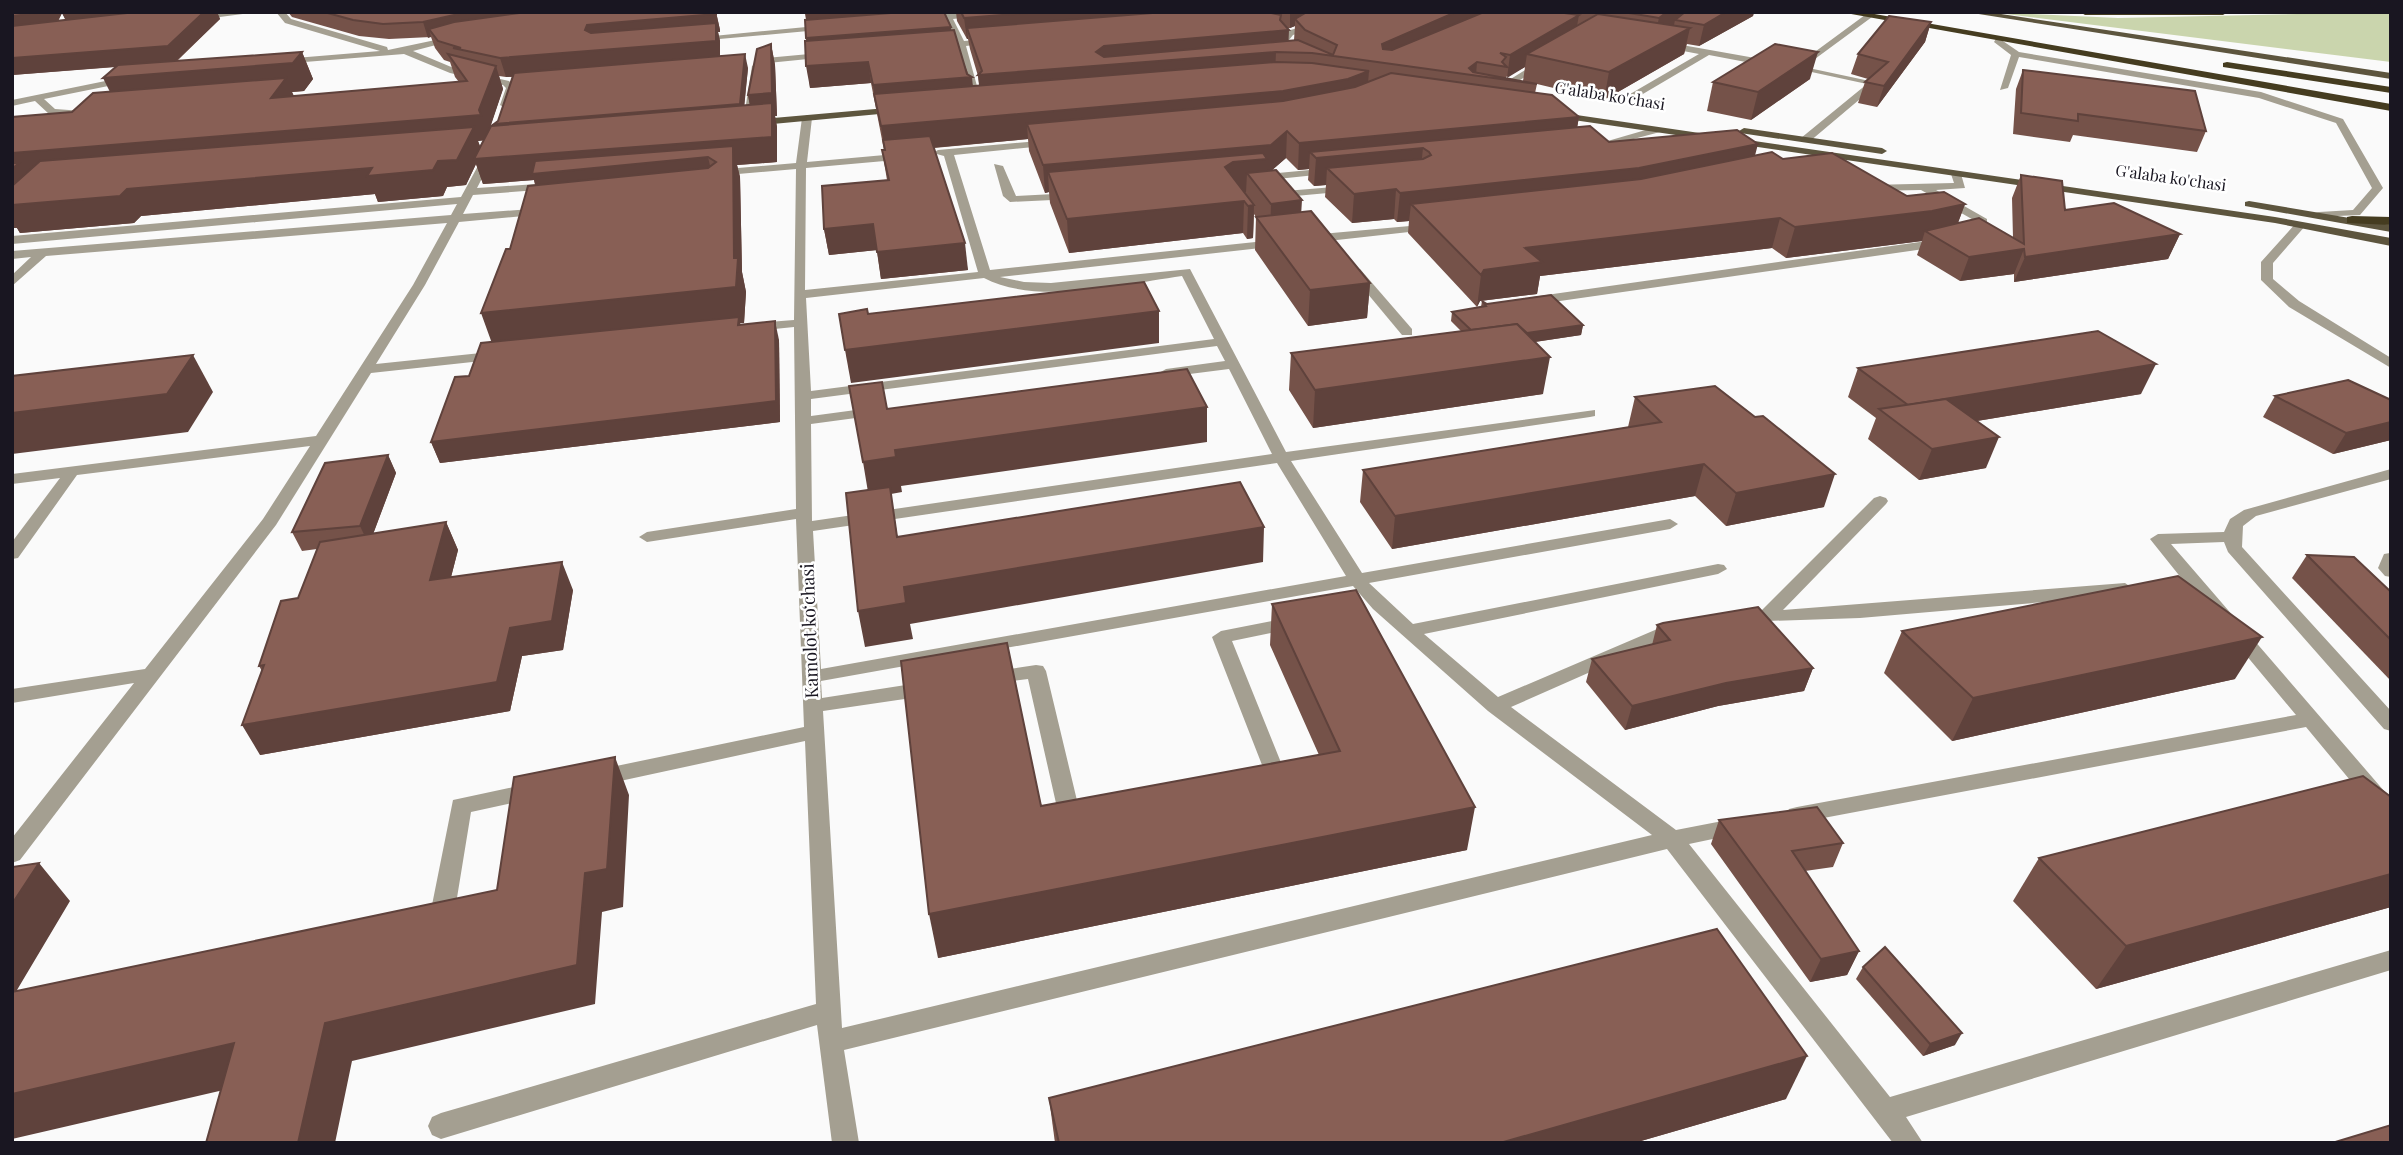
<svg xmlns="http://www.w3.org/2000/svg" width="2403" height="1155" font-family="'Playfair Display',serif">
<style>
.green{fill:#cad5ad}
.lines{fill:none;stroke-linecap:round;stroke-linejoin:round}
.minor{fill:#a49f91;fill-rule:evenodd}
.major{fill:#5d553e;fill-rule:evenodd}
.highway{fill:#453c20;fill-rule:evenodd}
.wall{fill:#755249;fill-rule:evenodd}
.shaded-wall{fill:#5f423c}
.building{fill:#885f55;stroke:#5f423c;stroke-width:2}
.labels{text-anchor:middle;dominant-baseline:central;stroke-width:5;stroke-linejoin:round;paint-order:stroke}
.far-street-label{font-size:16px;fill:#191621;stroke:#fff}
.street-label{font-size:18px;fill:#191621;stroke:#fff}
</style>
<rect width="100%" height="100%" fill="#fafafa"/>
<path class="green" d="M1990 12 2118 18 2391 12V62Z"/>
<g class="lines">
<g class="minor">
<path d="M228 12H257L197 20 193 18Z"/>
<path d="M276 12H285L291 19 387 47 388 50 459 35V39L413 51 456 69 509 81 516 88 510 105 505 108 500 105 506 88 503 85 450 73 404 54 280 64 283 59 380 51 285 23Z"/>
<path d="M942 12H1015L953 19 964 41 992 39 996 42 966 46 980 97 972 95 958 47 936 49 932 46 956 42 946 20 924 21 920 19 943 15Z"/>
<path d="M1353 12H1367L1293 35 1289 40 1300 56H1294L1281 40 1287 31Z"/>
<path d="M1865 15 1872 17 1804 67 1879 83 1809 142H1801V138L1867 84 1793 68Z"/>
<path d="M827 25 830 29 697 41 693 38Z"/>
<path d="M1997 37 2019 52 2261 92 2343 119 2383 188 2360 215 2315 217V213L2319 212 2353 210 2372 188 2336 123 2259 98 2019 57 2008 88 2000 90 2011 55 1994 42Z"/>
<path d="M1665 42 1772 61 1776 64 1772 67 1709 55 1631 101H1625V97L1699 54 1662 47Z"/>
<path d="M831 52 828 57 768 63 759 69 752 115 744 117 752 66 766 58Z"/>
<path d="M1540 61 1547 63 1509 87 1501 85Z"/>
<path d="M130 76 133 77V81L44 99 55 109 83 111 86 112V116L49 114 35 101 12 106V100Z"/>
<path d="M807 115 812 118 807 162 907 153 912 156 907 159 806 168 805 290 978 272 944 156 933 153 938 150 1050 140 1055 143 1054 145 954 155 990 270 1283 239V245L1279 246 1000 277 1024 282 1051 283 1190 269 1286 452 1595 410V416L1590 417 1291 461 1362 573 1670 519 1678 524 1670 529 1369 583 1413 624 1718 564 1724 565 1727 569 1718 574 1424 634 1498 697 1669 624H1681L1684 628 1681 632 1511 707 1676 830 1738 818 1746 820 1749 826 1746 832 1689 844 1890 1097 2391 950V970L1906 1117 1923 1143H1893L1667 849 844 1050 859 1143H832L817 1025 441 1139 432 1135 428 1126 432 1117 441 1113 816 1004 805 741 597 786 590 783 587 778 590 773 597 770 804 727 796 519 647 542 639 537 647 532 796 509 794 327 754 331 747 327 754 323 794 320 796 169 715 176 710 173 715 170 796 163 802 118ZM1182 276 1214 339 811 391 806 298 984 278C1038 306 1124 284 1182 276ZM1217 346 1225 361 1166 369 1159 373 1166 377 1229 369 1272 454 812 521 811 424 878 415 885 411 878 407 811 416V399ZM1277 463 1346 576 821 669 813 531ZM1353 586 1373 609 1488 711 1652 835 842 1028 823 711 925 696 932 694 935 689 932 684 925 682 822 698 821 681Z"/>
<path d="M1656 127 1661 130 1660 132 1592 150 1587 147Z"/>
<path d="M490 150 495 153 477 188 551 183 556 186 551 189 473 195 463 214 545 208 551 211 545 214 459 222 425 285 376 364 500 351 507 355 500 359 371 373 276 525 20 860 12 863V838L134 683 12 703V689L145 669 263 519 310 446 77 475 18 558 12 559V542L60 478 12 484V474L316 436 413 285 447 223 46 256 12 286V275L31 257 12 259V251L451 215 457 204 12 244V236L461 197 485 153Z"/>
<path d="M994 164 1003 166 1016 196 1073 193 1079 196 1073 199 1010 202 1003 196Z"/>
<path d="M1331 168 1336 171 1335 173 1258 181 1253 178 1258 175Z"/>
<path d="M1956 171 1961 174 1965 188 1936 190 1987 219V228L1975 235 1965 233 1977 222 1921 190 1870 191 1865 188 1870 185 1954 183 1951 174Z"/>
<path d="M1346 186 1351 189 1350 191 1273 198 1267 195 1273 192Z"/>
<path d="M2300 222 2306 225 2273 263V279L2299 301 2391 358V368L2289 307 2261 280V262L2296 223Z"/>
<path d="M1432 224 1438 227 1436 229 1310 243 1304 239 1310 235Z"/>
<path d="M1941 239 1947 243 1945 246 1532 305 1526 301 1532 297Z"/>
<path d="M1352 269H1360L1412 329V335H1402L1352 275Z"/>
<path d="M2391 469V479L2256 516 2243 526 2242 547 2391 711V731L2384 729 2228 552 2224 542 2171 544 2391 799V822L2383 820 2306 727 1797 823 1789 821 1786 815 1789 809 1797 807 2296 715 2191 589 2160 590 2157 586 2160 582 2182 579 2150 539 2158 534 2224 532 2230 519 2244 510Z"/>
<path d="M1880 496 1886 498 1888 501 1886 504 1783 610 2125 583 2134 589 2125 595 1860 618 1738 622 1735 618 1738 614 1761 611 1874 498Z"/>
<path d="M2390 553H2391V577L2385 576 2378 568 2384 554Z"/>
<path d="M1293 617 1299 619 1302 623 1299 627 1232 641 1286 775 1283 780 1267 785 1260 782 1257 777 1264 770 1212 637 1221 631Z"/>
<path d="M1036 665 1043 666 1046 671 1080 813 1087 820 1084 826 1071 829 1063 827 1060 821 1028 679 991 684 984 683 981 678 984 673 991 672Z"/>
<path d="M532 783 539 785 543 791 539 797 471 812 455 910 451 917 443 919 435 917 431 910 453 800Z"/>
</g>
<g class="major">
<path d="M1966 12H1988L2391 73V79Z"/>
<path d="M898 107 901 108V112L752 126 747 123 752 120Z"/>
<path d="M1556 112 2275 217 2391 238V246L2275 223 1553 117 1551 115Z"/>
<path d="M1744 128 1882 148 1887 151 1882 154 1740 133 1739 131Z"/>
<path d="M2249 201 2391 225V232L2245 206V202Z"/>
</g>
<g class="highway">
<path d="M1840 12H1863L2391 104V111Z"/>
<path d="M2080 12H2228L2223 15H2085Z"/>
<path d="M2227 62 2391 87V93L2223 67V63Z"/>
<path d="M2352 216 2391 217V225L2347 223V217Z"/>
</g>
</g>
<g class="wall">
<path d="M12 12H217L220 19 177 61 302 52 313 79 304 91 292 92 294 96 459 82 455 77 450 62 444 60 435 48 431 37 389 39 359 36 292 17 288 12H716L720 30V32H718L720 41V56L748 68 744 106 750 105 748 95 771 44 775 65 777 116H775L777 127V162L737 165 740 177 742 272 746 292 744 323H740L741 325 779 340 780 422 440 463 431 442 469 376 491 342 510 249 535 185 534 180 483 184 476 164 466 185 447 187 443 196 378 202 375 194 141 216 134 223 20 233 17 228 72 112 110 92 116 67 12 75ZM62 13 66 20 58 21ZM499 76 506 77H512L498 121 494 124V126L490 127 503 89ZM483 140 480 146 478 141Z"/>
<path d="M805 12H944L973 86 979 85 978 76 970 49 968 39H967L957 21 956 12H1570L1568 14H1573V12H1754L1753 16 1699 46 1687 44 1684 54 1604 100 1537 84 1535 93 1579 117 1577 128 1609 142 1783 159 1907 196 1965 204 1958 223 2013 238 2012 198 2021 175 2065 210 2180 234 2168 259 2014 282V274L1960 281 1917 255 1922 241 1786 258 1772 248 1540 276 1537 294 1480 301 1477 307 1408 233 1409 221 1397 222 1394 219 1352 223 1325 197 1326 185 1314 186 1308 180 1309 169 1298 170 1286 158 1272 170 1301 212 1370 283 1367 318 1308 326 1255 250 1256 217 1254 214 1253 238 1247 239 1243 233 1069 253 1050 203 1049 192 1045 193 1029 151 1028 139 934 148 968 270 881 279 877 250 829 255 824 229 887 180 882 150H884L871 83 810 88 806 38V20ZM1295 26 1294 40H1288L1286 28H1290ZM1525 67 1523 81 1506 78V77Z"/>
<path d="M1931 22 1925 42 1877 107 1858 103 1865 82 1868 79 1851 74 1858 54Z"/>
<path d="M2023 70 2206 131 2197 152 2073 135 2070 142 2013 134 2016 89Z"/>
<path d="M1810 79 1751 120 1707 111 1713 82Z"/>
<path d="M1482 301 1487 304 1583 325 1581 335 1535 342 1543 394 1313 428 1289 390 1291 353 1461 331 1451 321 1452 312 1481 307Z"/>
<path d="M1858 368 2141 394 1977 421 1986 468 1919 480 1868 439 1876 418 1848 397Z"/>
<path d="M2275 396 2391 400V440L2333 454 2263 417Z"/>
<path d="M1635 397 1824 507 1726 526 1695 496 1392 549 1360 502 1363 470 1628 427Z"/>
<path d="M388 455 396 473 373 534 446 522 458 550 451 577 573 590 563 650 522 656 510 711 260 755 262 671 259 666 298 598 317 549 302 551 292 532Z"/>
<path d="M2307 555 2391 592V681L2292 578Z"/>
<path d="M1272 604 1467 850 938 958 1041 806 1319 755 1270 645Z"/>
<path d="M1657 625 1813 668 1804 691 1718 706 1625 730 1586 682 1592 659 1652 645Z"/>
<path d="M1902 631 2235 679 1952 741 1884 673Z"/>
<path d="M2391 797V907L2096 989 2013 901 2039 858Z"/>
<path d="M1719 820 1843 843 1833 867 1805 871 1859 951 1847 975 1810 982 1711 844Z"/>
<path d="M1863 967 1955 1045 1923 1056 1856 979Z"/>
<path d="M1049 1098 1786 1099 1634 1143H1055Z"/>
</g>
<g class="shaded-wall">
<path d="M47 12H202L69 27 62 13 54 29 12 32V16Z"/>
<path d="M204 12H217L220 19 175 62 12 75V58Z"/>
<path d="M473 12H594L429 29 431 37 428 38 423 22 454 15Z"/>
<path d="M716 12 720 30V32H718L720 41V60L506 77 500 58 592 43 585 30 587 25Z"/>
<path d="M805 12H940L807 24Z"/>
<path d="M1040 12H1238L967 28 968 39H967L964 18Z"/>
<path d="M1290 12H1336L1295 19V26L1290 28Z"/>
<path d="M1456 12H1481L1480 22 1381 62 1382 44Z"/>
<path d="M1667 12H1691L1675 20 1674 25 1654 39 1659 18Z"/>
<path d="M1726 12H1754L1753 16 1699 46 1704 25Z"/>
<path d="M1281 15V31L1289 30 1288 52H1276L1275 74 981 99 978 75 1096 52 1104 46 1280 20Z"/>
<path d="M1579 15 1575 37 1527 54 1525 67 1507 78 1510 55Z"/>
<path d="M1931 22 1925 42 1877 107 1884 86Z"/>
<path d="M951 27 952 41 808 53 806 38Z"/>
<path d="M1690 28 1684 54 1604 100 1609 72Z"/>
<path d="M771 44 775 65 777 116H775L777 127V162L737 165 740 177 742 272 746 292 744 323H740L743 336 494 349 481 313 736 287 716 162 708 157 715 188 542 206 534 180 483 184 476 164 466 185 447 187 443 196 378 202 375 194 141 216 134 223 20 233 17 228H12V153L479 110 496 66 503 89 488 134 489 140 478 141 482 152 752 118 748 95Z"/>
<path d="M302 52 313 79 304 91 292 92 296 102 271 98 117 106 103 78Z"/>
<path d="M1818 52 1810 79 1751 120 1758 92Z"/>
<path d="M745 54 748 68 743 119 499 139 494 124Z"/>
<path d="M868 62 871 83 810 88 806 66Z"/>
<path d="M1477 62 1476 75 1469 68Z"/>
<path d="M1369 71 1367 95 1027 124 1028 139 885 152 881 126Z"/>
<path d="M972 77 974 99 874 94 876 108 873 85Z"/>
<path d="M1579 117 1574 144 1431 155 1429 152 1423 148 1420 176 1327 168 1326 185 1314 186 1316 158 1310 152 1309 169 1298 170 1299 143Z"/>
<path d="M1287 131 1286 158 1270 172 1247 173 1246 192 1233 193 1048 172 1049 192 1045 193 1043 165Z"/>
<path d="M1758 144 1751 171 1411 204 1409 221 1397 222 1400 193Z"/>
<path d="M1396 189 1394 219 1352 223 1354 194Z"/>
<path d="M1302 200 1300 233 1270 236 1271 204Z"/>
<path d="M1244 201 1243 233 1069 253 1067 219Z"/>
<path d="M1965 204 1954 233 1925 231 1922 241 1786 258 1795 227Z"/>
<path d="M1254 205 1253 238 1247 239 1248 206Z"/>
<path d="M1780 218 1772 248 1540 276 1537 294 1480 301 1477 307 1481 275 1484 270 1525 248Z"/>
<path d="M873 224 877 250 829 255 824 229Z"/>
<path d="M2180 234 2168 259 2014 282 2025 257Z"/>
<path d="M965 243 968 270 881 279 877 252Z"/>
<path d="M2024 249 2014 274 1960 281 1969 257Z"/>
<path d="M1370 283 1367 318 1308 326 1310 290Z"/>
<path d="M1159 311V343L851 383 845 350Z"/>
<path d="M775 321 779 340 780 422 440 463 431 442Z"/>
<path d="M1583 325 1581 335 1480 350 1481 340Z"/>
<path d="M193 355 213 392 188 432 12 454V413Z"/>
<path d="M1550 357 1543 394 1313 428 1315 390Z"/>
<path d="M2156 364 2141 394 1910 432 1908 405Z"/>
<path d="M1207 407V442L901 486 902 492 891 494 903 573 869 498 863 462 895 450Z"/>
<path d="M2391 422V440L2333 454 2346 433Z"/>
<path d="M1999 437 1986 468 1919 480 1932 449Z"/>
<path d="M388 455 396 473 369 545 360 526Z"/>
<path d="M1704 464 1695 496 1392 549 1395 516Z"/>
<path d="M1835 474 1824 507 1726 526 1736 493Z"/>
<path d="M446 522 458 550 443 608 430 580Z"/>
<path d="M1264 527 1263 562 910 624 913 639 865 647 858 611 904 587Z"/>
<path d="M562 562 573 590 563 650 522 656 510 711 260 755 242 725 510 628Z"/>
<path d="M2262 637 2235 679 1952 741 1973 698Z"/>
<path d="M1813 668 1804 691 1718 706 1625 730 1632 706 1726 683Z"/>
<path d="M615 757 629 795 623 907 602 912 595 1004 352 1061 335 1143H298L325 1023 585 873Z"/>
<path d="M1475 807 1467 850 938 958 929 914Z"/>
<path d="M39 863 70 901 17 990 50 1026 12 997V904Z"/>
<path d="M2391 874V907L2096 989 2126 946Z"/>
<path d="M1859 951 1847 975 1810 982 1821 959Z"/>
<path d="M1962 1033 1955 1045 1923 1056 1930 1044Z"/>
<path d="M234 1043 263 1081 12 1139V1094Z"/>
<path d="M1807 1056 1786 1099 1634 1143H1500Z"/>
</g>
<g class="building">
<path d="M12 12H47L12 16Z"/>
<path d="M136 12H204L168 46 12 58V26Z"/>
<path d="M324 12H473L454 15 423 22 383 24 353 20Z"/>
<path d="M527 12H716V14L587 25 585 30 591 33 716 23V41L500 58 453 48H461L438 41 429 29 454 22Z"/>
<path d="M903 12H944L951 27 806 38 805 20Z"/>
<path d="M961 12H1040L964 18Z"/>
<path d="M1165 12H1266L1281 15 1280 20 1289 30 1104 46 1096 52 1104 57 1298 40 1333 55 1337 45 1305 30 1295 19 1307 12H1456L1382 44 1383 49 1392 50 1484 12H1557L1579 15 1510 55 1500 53 1506 57 1502 62 1507 67 1477 62 1469 68 1473 72 1537 84 1312 53 1276 52 978 75 982 71 967 28Z"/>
<path d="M1623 12H1667L1659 18Z"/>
<path d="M1685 12H1726L1704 25 1675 20Z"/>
<path d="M1598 14 1690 28 1609 72 1527 54Z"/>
<path d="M1889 16 1931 22 1884 86 1865 82 1888 62 1858 54Z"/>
<path d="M954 30 967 74 972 77 873 85 868 62 806 66 805 41Z"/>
<path d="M771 44 772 93 748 95 757 49Z"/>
<path d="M1775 44 1818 52 1758 92 1713 82Z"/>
<path d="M302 52 293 63 103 78 118 65Z"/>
<path d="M448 54 496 66 479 110 481 115 12 153V117L72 112 93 93 286 78 271 98 467 81Z"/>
<path d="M745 54 740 104 494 124 498 121 514 73Z"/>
<path d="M1276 62 1312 63 1369 71 1348 79 1283 91 881 126 874 94Z"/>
<path d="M2023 70 2195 91 2206 131 2078 114V121L2021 113Z"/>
<path d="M1391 73 1552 95 1579 117 1299 143 1287 131 1271 145 1043 165 1027 124 1283 101 1355 87Z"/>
<path d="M772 103V137L474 159 491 126Z"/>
<path d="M1590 126 1609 142 1737 130 1758 144 1639 168 1400 193 1396 189 1354 194 1327 168 1423 159 1431 155 1429 152 1423 148 1316 158 1310 152Z"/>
<path d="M474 127 457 160 438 161 433 170 367 176 372 168 127 189 120 196 12 205V186L40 161Z"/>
<path d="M930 136 965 243 877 252 873 224 824 229 822 186 889 180 882 150H885L883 140Z"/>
<path d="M733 146 734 258H738L736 287 481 313 506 249H510L528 186 708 168 716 162 708 157 532 174 535 161Z"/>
<path d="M1772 152 1783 159 1832 153 1907 196 1944 192 1965 204 1932 211 1795 227 1780 218 1525 248 1542 262 1484 270 1481 275 1411 204 1641 179Z"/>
<path d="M1263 153 1267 159 1233 162 1225 167 1254 205 1248 206 1244 201 1067 219 1048 172Z"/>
<path d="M12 163H19L12 169Z"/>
<path d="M1276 170 1302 200 1271 204 1247 173Z"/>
<path d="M2021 175 2062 181 2065 210 2114 203 2180 234 2025 257 2024 249 1969 257 1925 231 1979 218 2024 244Z"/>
<path d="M1311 211 1370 283 1310 290 1256 217Z"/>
<path d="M1144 282 1159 311 845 350 839 314 867 309 868 314Z"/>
<path d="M1551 295 1583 325 1527 333 1517 324 1471 330 1452 312 1486 306 1482 301 1487 304Z"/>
<path d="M739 317 738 325 775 321 776 401 431 442 455 377 469 376 481 343Z"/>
<path d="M1517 324 1550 357 1315 390 1291 353Z"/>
<path d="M2098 331 2156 364 1908 405 1858 368Z"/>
<path d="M193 355 167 394 12 413V376Z"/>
<path d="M1187 369 1207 407 895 450 896 457 863 462 849 386 882 382 887 409Z"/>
<path d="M2348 380 2391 400V422L2346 433 2275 396Z"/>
<path d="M1715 386 1755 417 1763 416 1835 474 1736 493 1704 464 1395 516 1363 470 1661 422 1635 397Z"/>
<path d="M1946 399 1999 437 1932 449 1879 409Z"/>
<path d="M388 455 360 526 292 532 325 463Z"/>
<path d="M1240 482 1264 527 904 587 906 603 858 611 846 493 890 487 897 537Z"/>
<path d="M446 522 430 580 562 562 552 621 510 628 497 682 242 725 264 665 259 666 281 601 298 598 320 542Z"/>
<path d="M2307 555 2354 557 2391 592V640Z"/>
<path d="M2178 576 2262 637 1973 698 1902 631Z"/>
<path d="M1356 590 1475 807 929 914 901 661 1007 643 1041 806 1340 751 1272 604Z"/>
<path d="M1758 607 1813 668 1726 683 1632 706 1592 659 1670 640 1657 625 1663 623Z"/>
<path d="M615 757 607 869 585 873 577 965 325 1023 298 1143H206L234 1043 12 1094V988H15L12 992 497 890 514 777Z"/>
<path d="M2363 776 2391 797V874L2126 946 2039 858Z"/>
<path d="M1817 807 1843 843 1792 851 1859 951 1821 959 1719 820Z"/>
<path d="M39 863 12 904V867Z"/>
<path d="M1717 929 1807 1056 1500 1143H1059L1049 1098Z"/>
<path d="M1885 947 1962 1033 1930 1044 1863 967Z"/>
<path d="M2391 1125V1143H2332Z"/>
</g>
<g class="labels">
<g class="far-street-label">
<text transform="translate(1610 95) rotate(9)">G'alaba ko'chasi</text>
<text transform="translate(2171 177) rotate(8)">G'alaba ko'chasi</text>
</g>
<g class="street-label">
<text transform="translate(809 631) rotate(-92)">Kamolot koʻchasi</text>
</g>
</g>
<rect width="2403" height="1155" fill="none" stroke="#191621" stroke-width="28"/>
</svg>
